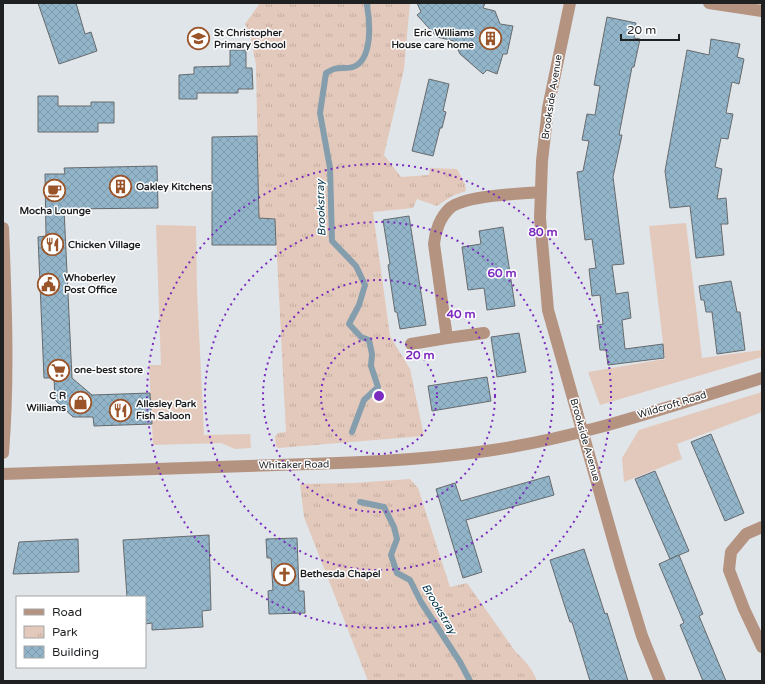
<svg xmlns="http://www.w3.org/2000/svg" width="765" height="684" font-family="'Varela Round',sans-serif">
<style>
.grass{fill:#e3c9bb}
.park{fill:url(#park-tufts)}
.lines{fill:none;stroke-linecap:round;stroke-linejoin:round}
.stream{stroke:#849ead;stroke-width:6}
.building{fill:url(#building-cross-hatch);stroke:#666a6d}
.street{stroke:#b59381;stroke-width:12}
.ring{fill:none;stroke:#7b2cbf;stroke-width:2;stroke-dasharray:2 4}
.labels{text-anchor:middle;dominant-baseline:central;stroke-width:3;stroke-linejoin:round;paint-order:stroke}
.poi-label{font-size:10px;font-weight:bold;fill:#1e2022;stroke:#fff;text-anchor:start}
.street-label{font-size:10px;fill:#1e2022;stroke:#fff}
.water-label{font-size:11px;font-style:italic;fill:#03354b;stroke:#fff}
.centre{fill:#7b2cbf;stroke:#fff;stroke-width:2}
.ring-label{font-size:12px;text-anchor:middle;font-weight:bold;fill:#7b2cbf;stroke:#fff;stroke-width:3;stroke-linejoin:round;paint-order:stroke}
</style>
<defs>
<pattern id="park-tufts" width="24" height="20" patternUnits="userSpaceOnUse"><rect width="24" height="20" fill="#e3c9bb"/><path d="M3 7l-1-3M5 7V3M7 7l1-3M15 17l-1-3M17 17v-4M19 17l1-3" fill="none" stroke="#c2aca0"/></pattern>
<pattern id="building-cross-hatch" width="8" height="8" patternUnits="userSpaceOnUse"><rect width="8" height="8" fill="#93b5ca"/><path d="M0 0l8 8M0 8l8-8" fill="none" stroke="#7e9bad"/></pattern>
</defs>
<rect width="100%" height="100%" fill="#e0e5e9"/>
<g class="grass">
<path d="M686 223 702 358 762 350V357L600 405 588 372 665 359 649 226Z"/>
<path d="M156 225 196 226 197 291 204 435 250 434 251 448 235 449 221 443 153 445 149 365H161Z"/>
<path d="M762 392V412L677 444 682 459 624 482 622 458 639 430Z"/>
</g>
<g class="park">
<path d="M260 3H410L404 69 384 155 401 177 429 175 430 168 457 169 465 184 466 191 452 196 437 206 417 199 413 208 373 212 390 336 410 369 424 436 278 448 276 446 275 436 278 433 286 432 275 219 259 218 256 65 250 34 245 24Z"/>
<path d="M410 479 418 488 450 587 467 583 515 651C524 660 533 669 537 681H368L304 517 300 484 354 483Z"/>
</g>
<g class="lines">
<g class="stream">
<path d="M352 432 364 400 378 387 371 366 372 354 369 340 361 337 349 324 359 305 365 285 356 266 332 241 330 168 320 113 326 73C328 72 331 70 334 69 340 67 347 69 353 67 373 60 370 22 367 5L368 3"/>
<path d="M360 502 384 507 394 527 397 539 391 555 397 573 410 580 421 602 460 662 470 681"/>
</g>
</g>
<g class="building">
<path d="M38 3H76L85 34 91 32 97 51 59 64Z"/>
<path d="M417 3H485L483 8 495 11 500 24 513 26 507 54H503L497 74 487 70 483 74 460 54 454 41 437 37 417 15 421 12Z"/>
<path d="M607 17 636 23 634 38 640 39 634 67H632L619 135H622L613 177 624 264 612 265 616 294 628 292 631 318 622 320 625 349 663 344 664 358 608 365 606 350H600L597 325 603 324 600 295 592 296 589 269 596 268 592 239 585 240 577 172 583 171 589 141 582 140 587 114 595 115 600 86 594 85Z"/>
<path d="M711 39 740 44 737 57 744 59 739 84 732 82 726 113 733 114 728 139 721 138 715 167 722 169 717 199 726 198 728 224H721L724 255 696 258 690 206 670 208 665 171 687 50 709 55Z"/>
<path d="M230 50H246V68H252L253 89H238V93H197V99H179V75L194 74V67L230 66Z"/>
<path d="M429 79 449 84 443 111 446 112 442 128H440L433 156 412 151Z"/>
<path d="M38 96H58V106H91V102H114V123H98V132H38Z"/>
<path d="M257 136 259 218 275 219 276 245H212V137Z"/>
<path d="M157 166 158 208 64 209 72 378 92 395 150 393 152 424 94 426 93 417H73L55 400 54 378H44L38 237 46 236 45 174H65L64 168Z"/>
<path d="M409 216 426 325 400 329 397 312H395L388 265 390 264 383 220Z"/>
<path d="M503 227 515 306 487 310 484 288 468 290 462 247 481 244 479 231Z"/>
<path d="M731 281 737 312H740L745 350 717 354 712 312H706L704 300H701L699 286Z"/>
<path d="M519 333 526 372 497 377 491 337Z"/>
<path d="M487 377 491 401 432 411 428 386Z"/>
<path d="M711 434 744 513 725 521 691 442Z"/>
<path d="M655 471 689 551 670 559 635 479Z"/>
<path d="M549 476 554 495 466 520 482 572 463 578 436 489 455 483 461 501Z"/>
<path d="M209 535 211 610 202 611 203 627 152 630V623L145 624V597H127L123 540Z"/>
<path d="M297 538 299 591H304L305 613 269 614 268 591 273 590 271 558H267L266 539Z"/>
<path d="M78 539 79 572 13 574 19 542Z"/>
<path d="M584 549 605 614 607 613 628 681H590L572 622H570L565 607 550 560Z"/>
<path d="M679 555 703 614 699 616 726 681H703L680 625 684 623 659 564Z"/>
</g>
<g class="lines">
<g class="street">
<path d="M570 3 548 108 542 161 540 218 548 310 620 564 642 636 660 681"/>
<path d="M709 3 762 11"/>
<path d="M3 228C6 303 9 378 3 453"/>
<path d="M447 338 484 333"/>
<path d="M411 344 447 338 434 244C435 232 440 217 450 208 466 195 520 194 541 192"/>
<path d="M3 474C94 471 186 468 277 465 347 463 416 461 486 451 580 438 671 406 762 378"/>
<path d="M762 527 746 534 731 552 729 570 744 609 762 647"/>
</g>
</g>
<g class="ring">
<circle cx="379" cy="396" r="58"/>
<circle cx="379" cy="396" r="116"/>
<circle cx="379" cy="396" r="174"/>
<circle cx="379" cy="396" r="232"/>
</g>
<defs>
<symbol id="school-ring" viewBox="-11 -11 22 22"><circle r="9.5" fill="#fff" stroke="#9a542a" stroke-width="1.5"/><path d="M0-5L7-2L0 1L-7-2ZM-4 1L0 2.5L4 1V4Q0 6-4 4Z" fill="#9a542a"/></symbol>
<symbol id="building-ring" viewBox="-11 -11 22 22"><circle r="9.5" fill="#fff" stroke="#9a542a" stroke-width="1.5"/><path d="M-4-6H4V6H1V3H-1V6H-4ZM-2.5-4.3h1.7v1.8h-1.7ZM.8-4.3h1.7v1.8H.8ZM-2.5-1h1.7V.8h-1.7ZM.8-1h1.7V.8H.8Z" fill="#9a542a"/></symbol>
<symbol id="cafe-ring" viewBox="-11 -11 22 22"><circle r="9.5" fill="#fff" stroke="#9a542a" stroke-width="1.5"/><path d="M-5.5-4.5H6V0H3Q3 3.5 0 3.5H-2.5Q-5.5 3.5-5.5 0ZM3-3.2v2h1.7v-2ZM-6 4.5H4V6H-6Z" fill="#9a542a"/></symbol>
<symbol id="restaurant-ring" viewBox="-11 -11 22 22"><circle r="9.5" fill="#fff" stroke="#9a542a" stroke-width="1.5"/><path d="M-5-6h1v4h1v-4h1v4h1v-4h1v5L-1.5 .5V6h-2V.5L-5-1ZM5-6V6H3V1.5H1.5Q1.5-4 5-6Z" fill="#9a542a"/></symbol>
<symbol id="civic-ring" viewBox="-11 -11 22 22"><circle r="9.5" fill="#fff" stroke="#9a542a" stroke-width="1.5"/><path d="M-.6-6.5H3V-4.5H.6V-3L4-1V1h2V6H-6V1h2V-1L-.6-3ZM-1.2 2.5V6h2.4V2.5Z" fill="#9a542a"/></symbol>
<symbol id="supermarket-ring" viewBox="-11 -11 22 22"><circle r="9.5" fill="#fff" stroke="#9a542a" stroke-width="1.5"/><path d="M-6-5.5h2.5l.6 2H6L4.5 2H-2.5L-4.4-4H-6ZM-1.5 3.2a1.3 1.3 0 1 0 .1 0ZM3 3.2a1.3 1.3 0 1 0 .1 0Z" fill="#9a542a"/></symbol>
<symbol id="shop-ring" viewBox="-11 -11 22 22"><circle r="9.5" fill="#fff" stroke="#9a542a" stroke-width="1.5"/><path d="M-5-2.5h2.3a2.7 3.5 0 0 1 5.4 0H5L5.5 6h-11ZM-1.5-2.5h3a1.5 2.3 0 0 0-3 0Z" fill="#9a542a"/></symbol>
<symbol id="church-ring" viewBox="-11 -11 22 22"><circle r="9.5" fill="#fff" stroke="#9a542a" stroke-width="1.5"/><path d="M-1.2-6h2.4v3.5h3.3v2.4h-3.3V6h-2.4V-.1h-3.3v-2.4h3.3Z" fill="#9a542a"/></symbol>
</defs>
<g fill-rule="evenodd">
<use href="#school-ring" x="186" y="26" width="25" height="25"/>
<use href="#building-ring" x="478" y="26" width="25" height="25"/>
<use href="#building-ring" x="108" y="174" width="25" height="25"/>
<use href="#cafe-ring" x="42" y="178" width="25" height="25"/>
<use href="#restaurant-ring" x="40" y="232" width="25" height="25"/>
<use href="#civic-ring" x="36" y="272" width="25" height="25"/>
<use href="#supermarket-ring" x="46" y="358" width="25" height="25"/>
<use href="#shop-ring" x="68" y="390" width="25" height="25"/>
<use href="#restaurant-ring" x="108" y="398" width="25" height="25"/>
<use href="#church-ring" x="272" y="562" width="25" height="25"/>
</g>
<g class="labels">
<g class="poi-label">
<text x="214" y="33">St Christopher<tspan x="214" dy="12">Primary School</tspan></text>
<text x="474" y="33" text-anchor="end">Eric Williams<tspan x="474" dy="12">House care home</tspan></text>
<text x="136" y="187">Oakley Kitchens</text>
<text x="55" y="211" text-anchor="middle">Mocha Lounge</text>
<text x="68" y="245">Chicken Village</text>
<text x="64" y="278">Whoberley<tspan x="64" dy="12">Post Office</tspan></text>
<text x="74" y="370">one-best store</text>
<text x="66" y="396" text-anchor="end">C R<tspan x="66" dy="12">Williams</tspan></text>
<text x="136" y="404">Allesley Park<tspan x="136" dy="12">Fish Saloon</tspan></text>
<text x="300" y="574">Bethesda Chapel</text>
</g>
<g class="street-label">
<text transform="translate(552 97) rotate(-81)">Brookside Avenue</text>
<text transform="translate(672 405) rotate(-17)">Wildcroft Road</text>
<text transform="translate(585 440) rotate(74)">Brookside Avenue</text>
<text transform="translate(294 465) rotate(-1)">Whitaker Road</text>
</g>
<g class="water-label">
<text transform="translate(321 208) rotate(-92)">Brookstray</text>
<text transform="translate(439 609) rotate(59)">Brookstray</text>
</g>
</g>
<circle cx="379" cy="396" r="6" class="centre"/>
<g class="ring-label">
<text x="543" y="236">80 m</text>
<text x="502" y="277">60 m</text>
<text x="461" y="318">40 m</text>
<text x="420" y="359">20 m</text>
</g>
<rect width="765" height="684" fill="none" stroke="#1e2022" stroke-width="8"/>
<rect x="16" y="596" width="130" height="72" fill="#ffffff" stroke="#a5a6a7"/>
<rect x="24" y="609" width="20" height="6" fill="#b59381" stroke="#a5a6a7"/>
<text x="52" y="616" font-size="12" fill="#1e2022">Road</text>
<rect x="24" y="626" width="20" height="12" fill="url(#park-tufts)" stroke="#a5a6a7"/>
<text x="52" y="636" font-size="12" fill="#1e2022">Park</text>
<rect x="24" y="646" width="20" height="12" fill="url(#building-cross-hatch)" stroke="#a5a6a7"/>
<text x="52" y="656" font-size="12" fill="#1e2022">Building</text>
<path d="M621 34v6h58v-6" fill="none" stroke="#1e2022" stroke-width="2"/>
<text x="627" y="34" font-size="12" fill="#1e2022" stroke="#ffffff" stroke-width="3" paint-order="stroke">20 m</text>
</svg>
